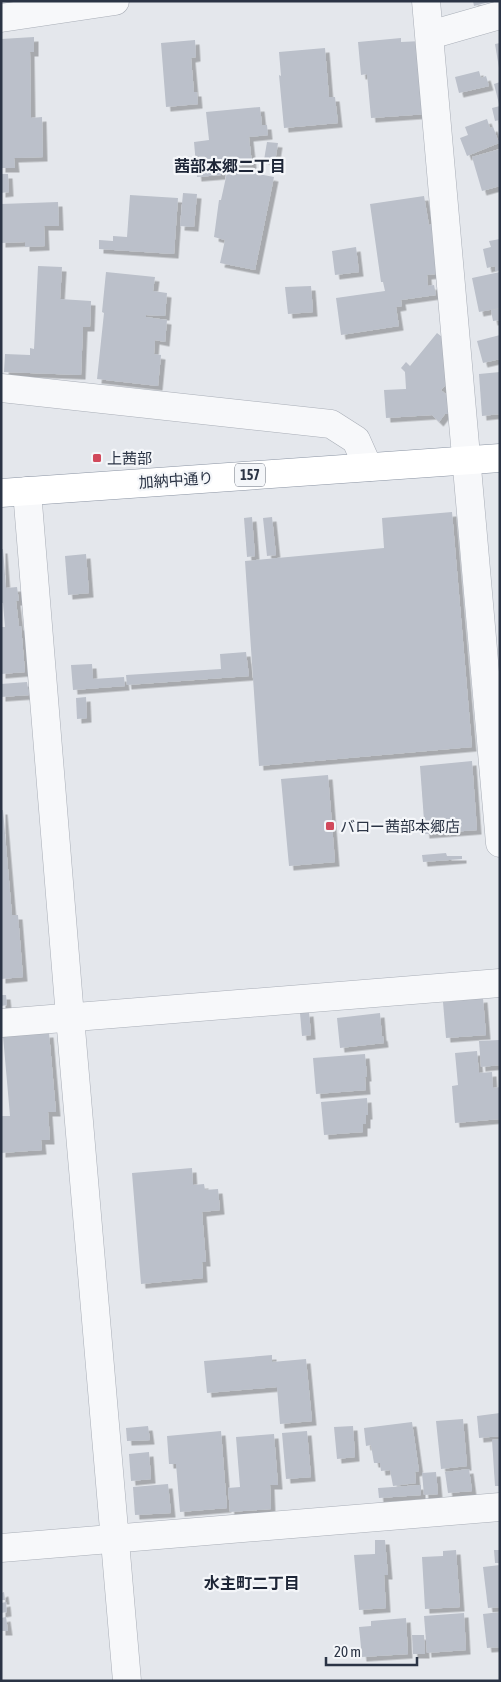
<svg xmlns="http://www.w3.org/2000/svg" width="501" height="1682" font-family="'Asap Condensed','Noto Sans JP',sans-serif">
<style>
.building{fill:#bbc0ca;filter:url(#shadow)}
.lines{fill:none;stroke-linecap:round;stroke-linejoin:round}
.street-casing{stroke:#a9aeb7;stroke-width:29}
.highway-casing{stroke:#8b94a3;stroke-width:29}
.street{stroke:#f7f8fa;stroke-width:28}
.highway{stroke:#fff;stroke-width:28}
.poi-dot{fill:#d1495b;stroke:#f4f6f9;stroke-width:2}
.labels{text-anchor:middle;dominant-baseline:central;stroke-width:4.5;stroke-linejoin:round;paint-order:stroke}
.shield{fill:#f4f6f9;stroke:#676e7b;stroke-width:1}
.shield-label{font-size:14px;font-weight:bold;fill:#2b3445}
.poi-label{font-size:15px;fill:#2b3445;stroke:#f4f6f9;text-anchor:start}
.street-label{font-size:15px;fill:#2b3445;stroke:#f4f6f9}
.neighbourhood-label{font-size:16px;font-weight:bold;fill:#1d2536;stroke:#f4f6f9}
</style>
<defs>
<filter id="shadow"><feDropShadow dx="4.5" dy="4.5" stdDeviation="0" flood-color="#0004"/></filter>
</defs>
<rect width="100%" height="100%" fill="#e4e7ec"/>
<g class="building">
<path d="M473 1H489V2L474 6Z"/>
<path d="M34 37V52H30L31 118 42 117 43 157 14 158 15 168H1V39Z"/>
<path d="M401 38V42L422 41 427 114 371 118 367 74 361 75 358 42Z"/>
<path d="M195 40 196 57 191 58 194 92H197L198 104 166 107 161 43Z"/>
<path d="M500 43V68H499L495 44Z"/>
<path d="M325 48 329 97H335L338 123 284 128 279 75 281 76 279 52Z"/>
<path d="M479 71 481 78 486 76 489 86 459 93 455 77Z"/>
<path d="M500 82V104H499L494 84Z"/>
<path d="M500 106V120L495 121 492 108Z"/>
<path d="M260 107 262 125H267L268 135 249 137 252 164 221 167V175L197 177 194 142 209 140 206 112Z"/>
<path d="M487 119 490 128 493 127 499 143 467 156 460 138 468 135 465 127Z"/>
<path d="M267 142 278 143 275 162 264 160Z"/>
<path d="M500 149V186L482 191 472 157Z"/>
<path d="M228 168 274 177 255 270 220 263 225 240 214 237 219 200H221Z"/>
<path d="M1 174H8L9 192 1 193Z"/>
<path d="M183 193 197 194 194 227 180 226Z"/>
<path d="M130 195 178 198 174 254 99 249V240L113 241V236L127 237Z"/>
<path d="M424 196 429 225 434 224 440 263 435 264 436 274 427 275 428 286 434 285 436 295 401 300 402 306 396 307 399 326 341 335 336 298 385 291 383 282H381L370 204Z"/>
<path d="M58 202 59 226H44L45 246 25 247V242L1 243V204Z"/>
<path d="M500 239V270L495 271V266L487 268 483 249 491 247 489 241Z"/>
<path d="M356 247 359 272 335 275 332 251Z"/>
<path d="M38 266 62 267 60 299 91 301 90 327H83L81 375 4 372 5 354 30 355V348L34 349Z"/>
<path d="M106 272 155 277 153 291 167 293 165 316 146 315V317L167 320 165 342 155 340 154 354 161 355 158 386 97 379 104 313 102 312Z"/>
<path d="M500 272V308L479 312 472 278Z"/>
<path d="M311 286 313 312 288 314 285 287Z"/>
<path d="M500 309V320L493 321 491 310Z"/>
<path d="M437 333 446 340 449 382 441 390 450 398 451 414H445L439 422 432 415 386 418 384 390 406 389 405 372 401 368 406 362 410 366Z"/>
<path d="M500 335V359L483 363 477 341Z"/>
<path d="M500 372V414L482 416 479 374Z"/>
<path d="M452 512 472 747 259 766 245 561 384 548 382 518Z"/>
<path d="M252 517 255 556 247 557 244 518Z"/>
<path d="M272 517 276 555 267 556 263 518Z"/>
<path d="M1 549H3L6 588 17 587 19 601H16L19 626H21L25 672 1 674V627H5L3 603H1Z"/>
<path d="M86 554 89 593 68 595 65 556Z"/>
<path d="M246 652 249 676 127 685 126 675 221 669 220 654Z"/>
<path d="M92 664 93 679 124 677 125 686 73 690 71 665Z"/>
<path d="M27 682 29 695 1 697V684Z"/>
<path d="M86 697 87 718 77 719 76 698Z"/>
<path d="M472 761 477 830 425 834 420 766Z"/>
<path d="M328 775 335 862 289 866 281 779Z"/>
<path d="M1 810H3L12 915H18L23 977 1 979Z"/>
<path d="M446 853 447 856H462V859L423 862 422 855Z"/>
<path d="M1 995H6L7 1005 1 1006Z"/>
<path d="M483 998 486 1035 446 1038 443 1002Z"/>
<path d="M309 1012 311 1035 302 1036 300 1013Z"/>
<path d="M380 1013 382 1037 383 1036 384 1043 340 1048 337 1018Z"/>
<path d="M49 1033 56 1112H48L50 1140H41L42 1150 1 1153V1116H10L3 1036Z"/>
<path d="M499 1040 500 1065 481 1067 479 1041Z"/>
<path d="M477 1051 479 1073 492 1072 493 1088 500 1087V1119L455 1123 452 1086 458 1085 455 1053Z"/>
<path d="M365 1054 367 1077H365L366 1090 316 1094 313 1058Z"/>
<path d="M367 1098 368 1115H366V1124H363V1132L324 1135 321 1102Z"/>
<path d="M192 1168 193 1185 204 1184 205 1190 218 1189 220 1210 202 1212 206 1262H202L203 1278 141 1284 132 1173Z"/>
<path d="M272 1355V1362L306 1359 312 1421 280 1424 277 1387 207 1393 204 1361Z"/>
<path d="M500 1413V1436L479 1438 477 1416Z"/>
<path d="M463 1419 467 1466 441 1469 436 1421Z"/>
<path d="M412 1422 419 1471 415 1472 416 1483 393 1486 390 1470 381 1471 380 1463H374L371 1445 366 1446 364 1428Z"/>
<path d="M148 1426 150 1440 127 1441 126 1428Z"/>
<path d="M353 1426 355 1457 337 1459 334 1427Z"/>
<path d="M221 1431 227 1508 180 1512 176 1464H169L167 1436Z"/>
<path d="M307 1431 311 1477 286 1479 282 1433Z"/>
<path d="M274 1434 278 1485H270L271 1509 230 1512 228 1488 240 1487 236 1437Z"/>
<path d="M500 1439V1486H495L492 1440Z"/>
<path d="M149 1452 151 1479 131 1481 129 1454Z"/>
<path d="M469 1469 472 1491 448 1493 445 1472Z"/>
<path d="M436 1472 438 1494 424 1495 422 1473Z"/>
<path d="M168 1484 171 1513 135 1515 133 1487Z"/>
<path d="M421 1485V1495L379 1498 378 1488Z"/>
<path d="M375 1540H385L388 1575H384L386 1608 359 1610 354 1555 375 1554Z"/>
<path d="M456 1550 460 1607 425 1609 422 1557 443 1556V1551Z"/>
<path d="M494 1550H500V1563H495Z"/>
<path d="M500 1565V1607L488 1608 483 1567Z"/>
<path d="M4 1592 5 1600H1V1593Z"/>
<path d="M6 1602 7 1612 1 1613V1603Z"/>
<path d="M500 1612V1647L487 1648 483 1614Z"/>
<path d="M464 1613 466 1650 427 1653 424 1616Z"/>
<path d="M6 1617 8 1631H1V1618Z"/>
<path d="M406 1618 408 1654 362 1657 359 1627 371 1626V1621Z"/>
<path d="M412 1635H424L425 1654H413Z"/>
</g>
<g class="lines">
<defs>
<g id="street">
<path d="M426 1 500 843"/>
<path d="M1 18 115 1"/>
<path d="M430 35 500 15"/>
<path d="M1 388 331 424 356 440 368 467"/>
<path d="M27 491 70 1017 127 1681"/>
<path d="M1 1023 500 983"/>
<path d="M1 1548 500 1507"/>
</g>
<path id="highway" d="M1 493 500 458"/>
</defs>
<use href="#street" class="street-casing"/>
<use href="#highway" class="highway-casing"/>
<use href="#street" class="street"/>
<use href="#highway" class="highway"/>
</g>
<g class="poi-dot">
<rect x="92" y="453" width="10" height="10" rx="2.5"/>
<rect x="325" y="821" width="10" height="10" rx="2.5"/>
</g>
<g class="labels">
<rect class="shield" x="235" y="463.5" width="30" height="23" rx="4"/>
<g class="shield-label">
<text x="250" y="475">157</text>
</g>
<g class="poi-label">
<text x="107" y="458">上茜部</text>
<text x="340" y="826">バロー茜部本郷店</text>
</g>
<g class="street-label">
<text transform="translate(176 480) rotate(-4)">加納中通り</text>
</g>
<g class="neighbourhood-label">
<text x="230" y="166">茜部本郷二丁目</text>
<text x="252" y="1583">水主町二丁目</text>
</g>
</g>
<rect width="501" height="1682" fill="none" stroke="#2b3445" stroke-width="5"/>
<path d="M326 1657v8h91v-8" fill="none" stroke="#2b3445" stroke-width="2.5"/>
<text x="334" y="1657" font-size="15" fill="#2b3445" stroke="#f4f6f9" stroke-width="4" paint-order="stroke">20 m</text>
</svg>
